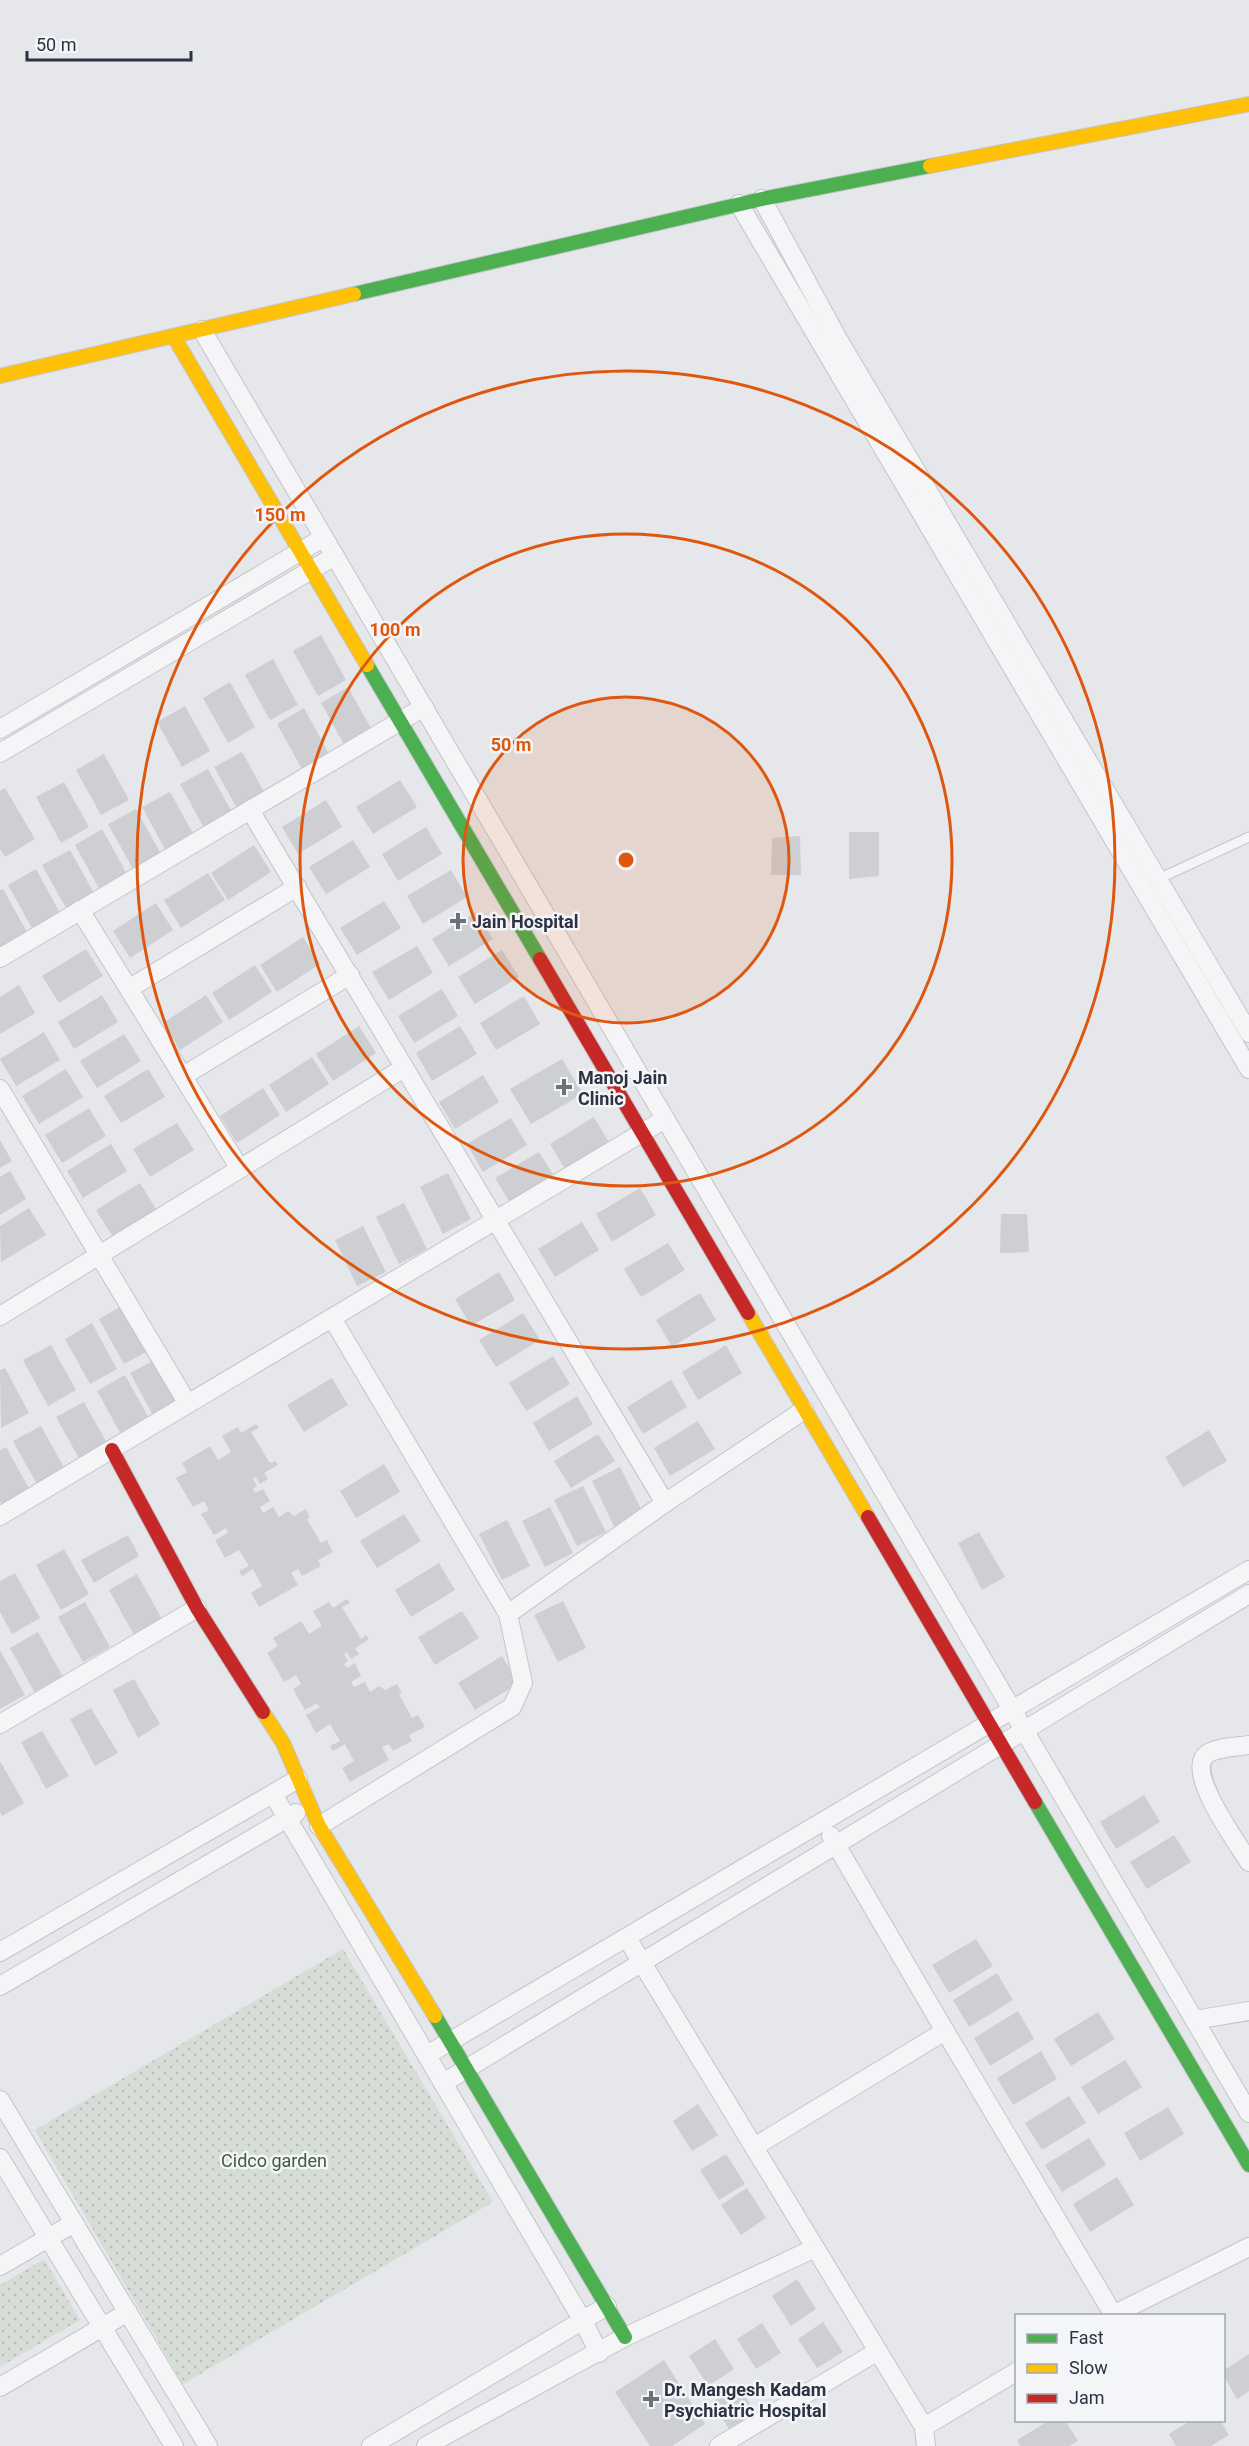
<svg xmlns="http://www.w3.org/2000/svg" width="1249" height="2446" font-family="Roboto,sans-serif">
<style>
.park{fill:url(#park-dots)}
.building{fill:#cecfd2}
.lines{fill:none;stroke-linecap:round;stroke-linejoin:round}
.lane-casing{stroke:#c3c5c8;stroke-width:11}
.street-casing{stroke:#c3c5c8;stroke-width:20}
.fast-casing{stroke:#c3c5c8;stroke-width:16}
.slow-casing{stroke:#c3c5c8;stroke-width:16}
.jam-casing{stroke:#c3c5c8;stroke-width:16}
.lane{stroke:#f5f5f7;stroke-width:9}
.street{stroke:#f5f5f7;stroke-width:18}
.fast{stroke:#4caf50;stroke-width:14}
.slow{stroke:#ffc107;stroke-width:14}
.jam{stroke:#c62828;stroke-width:14}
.ring{fill:none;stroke:#df570f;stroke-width:3}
.poi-dot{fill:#6d717d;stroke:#f4f5f8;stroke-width:2}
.labels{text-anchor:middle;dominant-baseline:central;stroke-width:5;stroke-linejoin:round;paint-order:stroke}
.poi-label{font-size:18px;font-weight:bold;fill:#2d3243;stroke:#f4f5f8;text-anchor:start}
.park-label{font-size:18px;fill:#3d5d3b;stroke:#f4f5f8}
.centre{fill:#df570f;stroke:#f4f5f8;stroke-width:3}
.ring-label{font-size:18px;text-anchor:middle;font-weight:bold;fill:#df570f;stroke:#f4f5f8;stroke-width:5;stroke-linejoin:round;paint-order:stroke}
</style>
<defs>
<pattern id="park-dots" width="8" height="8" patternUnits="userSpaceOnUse" patternTransform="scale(1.5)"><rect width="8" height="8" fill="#d5ddd6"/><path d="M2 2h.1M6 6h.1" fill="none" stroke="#b7beb9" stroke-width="1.8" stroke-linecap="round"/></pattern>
</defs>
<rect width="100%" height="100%" fill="#e5e7ea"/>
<g class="park">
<path d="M343 1949 493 2202 183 2384 35 2130Z"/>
<path d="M44 2259 80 2320 0 2367V2285Z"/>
</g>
<g class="building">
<path d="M321 635 346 680 318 696 293 651Z"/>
<path d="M273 659 298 705 270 720 245 675Z"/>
<path d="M230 682 255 727 228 743 203 698Z"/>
<path d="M348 687 373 732 346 748 321 703Z"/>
<path d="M185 706 210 751 182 767 157 722Z"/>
<path d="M304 708 329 754 302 769 277 724Z"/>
<path d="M242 752 267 797 239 812 214 767Z"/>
<path d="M104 754 129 800 101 815 76 770Z"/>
<path d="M208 769 233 814 205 830 180 784Z"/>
<path d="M400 780 417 807 373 834 356 807Z"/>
<path d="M64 782 89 827 61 843 36 797Z"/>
<path d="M5 788 35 839 5 857 0 849V791Z"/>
<path d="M170 792 195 837 167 853 142 807Z"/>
<path d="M326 800 342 827 298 854 282 827Z"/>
<path d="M136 809 161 854 133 869 108 824Z"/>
<path d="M426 827 442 854 398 881 382 854Z"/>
<path d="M102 829 127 874 100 890 75 845Z"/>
<path d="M849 832H879V876L849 879Z"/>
<path d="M800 836 801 875H771L772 838Z"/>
<path d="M353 840 370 867 326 894 309 867Z"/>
<path d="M254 845 271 872 228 900 211 873Z"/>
<path d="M70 850 95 895 67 910 42 865Z"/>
<path d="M36 869 61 915 33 930 8 885Z"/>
<path d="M451 870 467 897 423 924 407 896Z"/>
<path d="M208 873 225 900 181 928 164 900Z"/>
<path d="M3 889 28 934 0 949V890Z"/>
<path d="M384 901 401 928 357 955 340 928Z"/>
<path d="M156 903 173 930 130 958 113 931Z"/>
<path d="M476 912 493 939 449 966 432 939Z"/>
<path d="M303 937 320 964 277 992 260 965Z"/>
<path d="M417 946 433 973 389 1000 372 972Z"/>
<path d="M86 949 103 976 59 1003 42 976Z"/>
<path d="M502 950 519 977 475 1004 458 977Z"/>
<path d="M255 965 272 992 229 1020 212 993Z"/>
<path d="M19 985 35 1013 0 1034V997Z"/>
<path d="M442 989 458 1016 414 1043 398 1016Z"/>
<path d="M102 995 118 1022 74 1049 58 1022Z"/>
<path d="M206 995 223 1022 180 1050 163 1023Z"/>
<path d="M524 996 540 1024 496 1050 480 1023Z"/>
<path d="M359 1026 376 1053 333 1081 316 1054Z"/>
<path d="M460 1026 477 1054 432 1081 416 1053Z"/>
<path d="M44 1032 60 1060 16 1086 0 1059Z"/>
<path d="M124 1034 141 1061 97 1088 80 1061Z"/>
<path d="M312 1057 329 1084 286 1112 269 1085Z"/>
<path d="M562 1059 583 1094 531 1124 510 1089Z"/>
<path d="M66 1069 83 1097 39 1124 22 1096Z"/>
<path d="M148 1069 165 1097 121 1123 104 1096Z"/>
<path d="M483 1075 499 1102 455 1129 439 1102Z"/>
<path d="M263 1088 280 1115 237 1143 220 1116Z"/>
<path d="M89 1108 106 1136 62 1163 45 1135Z"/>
<path d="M594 1117 610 1144 566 1171 550 1144Z"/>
<path d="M511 1118 527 1145 483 1172 467 1144Z"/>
<path d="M177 1123 194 1150 150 1177 133 1149Z"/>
<path d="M0 1140 12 1161 0 1168Z"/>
<path d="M111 1144 127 1171 83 1198 67 1171Z"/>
<path d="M539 1152 556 1179 512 1206 495 1178Z"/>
<path d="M10 1171 26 1199 0 1215V1177Z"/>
<path d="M448 1173 471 1219 443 1234 420 1187Z"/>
<path d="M140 1183 157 1211 113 1237 96 1210Z"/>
<path d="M640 1188 656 1215 612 1242 596 1214Z"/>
<path d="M404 1203 427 1249 399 1264 376 1217Z"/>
<path d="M29 1208 46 1235 1 1262 0 1226Z"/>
<path d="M1001 1214H1027L1029 1252 1000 1253Z"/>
<path d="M582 1222 599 1250 555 1277 538 1249Z"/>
<path d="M363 1226 386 1272 357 1286 335 1240Z"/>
<path d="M668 1243 685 1270 641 1297 624 1269Z"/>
<path d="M499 1272 515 1300 471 1326 455 1299Z"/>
<path d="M700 1293 716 1320 672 1347 656 1320Z"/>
<path d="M127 1303 152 1349 124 1364 99 1319Z"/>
<path d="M523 1313 540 1340 496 1367 479 1340Z"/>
<path d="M92 1323 117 1369 90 1384 65 1339Z"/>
<path d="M51 1345 76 1390 48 1406 23 1360Z"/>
<path d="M726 1345 742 1373 698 1400 682 1372Z"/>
<path d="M553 1356 570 1384 526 1411 509 1383Z"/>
<path d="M155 1360 183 1403 155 1419 130 1373Z"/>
<path d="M5 1368 29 1413 1 1428 0 1370Z"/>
<path d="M125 1375 150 1420 122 1436 97 1391Z"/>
<path d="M332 1378 348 1405 304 1432 287 1405Z"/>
<path d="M671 1380 687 1407 643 1434 627 1407Z"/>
<path d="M577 1396 593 1424 549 1451 533 1423Z"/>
<path d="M84 1402 109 1447 81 1462 56 1417Z"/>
<path d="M698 1421 715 1449 670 1476 654 1448Z"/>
<path d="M256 1424 259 1428 251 1432 270 1463 275 1461 278 1465 264 1473 268 1479 260 1484 256 1477 253 1479 257 1486 253 1489 255 1493 263 1489 270 1501 260 1507 263 1513 273 1507 279 1517 288 1511 294 1516 306 1509 310 1518 307 1519 321 1543 327 1540 333 1552 318 1560 321 1566 302 1576 298 1569 291 1573 298 1585 259 1607 251 1593 262 1586 253 1569 242 1576 239 1571 249 1566 239 1550 225 1558 215 1540 228 1533 226 1528 214 1535 201 1514 209 1510 204 1501 193 1507 176 1478 187 1472 182 1463 210 1446 218 1460 231 1452 222 1436 238 1427 241 1433Z"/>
<path d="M41 1426 66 1471 38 1486 13 1441Z"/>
<path d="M1209 1430 1227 1461 1183 1487 1165 1457Z"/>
<path d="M598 1434 615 1461 571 1488 554 1461Z"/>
<path d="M6 1447 31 1492 3 1507 0 1502V1450Z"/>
<path d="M384 1464 400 1492 356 1518 340 1491Z"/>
<path d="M620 1467 643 1513 615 1528 592 1481Z"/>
<path d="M583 1486 606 1532 577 1546 554 1500Z"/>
<path d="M550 1507 573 1553 545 1567 522 1521Z"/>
<path d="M404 1514 421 1541 377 1568 360 1541Z"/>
<path d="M507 1520 530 1566 502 1580 479 1534Z"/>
<path d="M979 1532 1005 1577 982 1590 958 1543Z"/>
<path d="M128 1535 139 1556 94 1583 81 1560Z"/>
<path d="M64 1549 89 1594 61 1610 36 1565Z"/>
<path d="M439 1563 455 1590 411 1617 395 1590Z"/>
<path d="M15 1573 40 1618 12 1634 0 1612V1581Z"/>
<path d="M137 1574 162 1619 134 1635 109 1590Z"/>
<path d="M347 1599 350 1603 342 1607 361 1639 366 1635 369 1639 355 1648 359 1654 351 1659 347 1652 344 1654 348 1661 344 1664 347 1668 355 1663 361 1676 351 1682 354 1687 365 1682 370 1692 379 1686 385 1690 397 1684 402 1693 399 1694 412 1718 418 1715 425 1727 409 1735 412 1741 393 1751 389 1744 382 1747 389 1760 350 1782 342 1768 354 1761 345 1744 333 1751 330 1746 340 1741 330 1724 316 1733 306 1715 320 1707 317 1703 305 1710 293 1689 301 1684 296 1675 284 1682 267 1653 278 1646 273 1638 301 1621 309 1634 322 1626 313 1611 329 1602 333 1608Z"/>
<path d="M563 1601 586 1648 558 1662 534 1615Z"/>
<path d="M85 1602 110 1647 83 1662 58 1617Z"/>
<path d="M462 1611 479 1638 435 1665 418 1637Z"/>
<path d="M38 1632 63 1677 35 1693 10 1648Z"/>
<path d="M0 1650 25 1695 0 1709Z"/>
<path d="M502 1656 519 1683 475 1710 458 1683Z"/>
<path d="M134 1679 160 1724 138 1738 113 1690Z"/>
<path d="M91 1708 118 1753 95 1766 70 1719Z"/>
<path d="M42 1731 69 1776 46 1789 21 1742Z"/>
<path d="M0 1761 24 1803 2 1816 0 1812Z"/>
<path d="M1144 1795 1160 1822 1116 1849 1100 1822Z"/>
<path d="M1174 1835 1191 1862 1147 1889 1130 1862Z"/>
<path d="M976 1939 993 1966 949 1993 932 1965Z"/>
<path d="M997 1973 1013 2000 969 2027 953 2000Z"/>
<path d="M1018 2011 1034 2039 990 2066 974 2038Z"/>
<path d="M1098 2012 1115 2039 1071 2066 1054 2039Z"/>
<path d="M1041 2051 1057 2079 1013 2105 997 2078Z"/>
<path d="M1125 2060 1142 2087 1098 2114 1081 2087Z"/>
<path d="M1069 2096 1086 2123 1042 2150 1025 2123Z"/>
<path d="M698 2104 718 2135 692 2151 673 2121Z"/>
<path d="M1168 2107 1184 2134 1140 2161 1124 2133Z"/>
<path d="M1089 2138 1106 2165 1062 2192 1045 2165Z"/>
<path d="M726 2154 745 2184 719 2200 700 2170Z"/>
<path d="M1117 2177 1134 2205 1090 2232 1073 2204Z"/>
<path d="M747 2188 766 2218 741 2235 721 2205Z"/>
<path d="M797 2279 816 2309 791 2326 772 2296Z"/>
<path d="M823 2322 843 2352 817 2368 798 2339Z"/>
<path d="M762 2323 781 2353 756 2369 737 2339Z"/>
<path d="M715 2339 734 2369 708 2386 689 2356Z"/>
<path d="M1249 2354V2391L1237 2399 1224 2376V2370Z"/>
<path d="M664 2360 705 2424 672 2446H650L615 2392Z"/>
<path d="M738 2385 757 2415 731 2432 712 2402Z"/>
<path d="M1050 2420H1065L1078 2441 1069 2446H1020L1017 2440Z"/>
<path d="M1191 2420H1220L1229 2435 1211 2446H1176L1169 2434Z"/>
</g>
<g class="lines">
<defs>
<path id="lane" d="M1156 880 1249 837"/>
<g id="street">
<path d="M762 199 838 339 1249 1033"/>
<path d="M739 204 1249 1069"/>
<path d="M202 330 1249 2113"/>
<path d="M0 729 323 538"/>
<path d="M0 753 335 556"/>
<path d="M250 810 665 1503"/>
<path d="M80 910 240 1169"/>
<path d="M0 958 424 707"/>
<path d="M130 988 297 887"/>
<path d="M183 1076 350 975"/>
<path d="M0 1089 188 1404"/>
<path d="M0 1316 404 1068"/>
<path d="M0 1516 665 1119"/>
<path d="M508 1614 665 1503 804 1410"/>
<path d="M0 1724 197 1608"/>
<path d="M1249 1745C1237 1747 1218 1747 1207 1754 1184 1771 1238 1844 1249 1862"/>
<path d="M273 1794 583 2321 599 2353"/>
<path d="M319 1826 512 1707 523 1683 508 1614 332 1318"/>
<path d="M831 1836 945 2031"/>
<path d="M627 1938 924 2427 926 2446"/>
<path d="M0 1952 298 1779"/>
<path d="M0 1986 296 1813"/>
<path d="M1194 2020 1249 2011"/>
<path d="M427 2055 1249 1570"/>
<path d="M443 2083 1249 1594"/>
<path d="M0 2100 208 2446"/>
<path d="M754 2147 945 2031 1113 2314"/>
<path d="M0 2158 174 2446"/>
<path d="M0 2266 74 2223"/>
<path d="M1111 2316 1249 2247"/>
<path d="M0 2387 128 2312"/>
<path d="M924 2427 1016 2372"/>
<path d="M371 2446 607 2306"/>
<path d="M426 2446 625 2337 815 2248"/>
<path d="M719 2446 878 2351"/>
</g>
<g id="fast">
<path d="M354 294 762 199 930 166"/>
<path d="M367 665 540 959"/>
<path d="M1035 1802 1249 2165"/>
<path d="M435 2016 625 2337"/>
</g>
<g id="slow">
<path d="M930 166 1249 104"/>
<path d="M174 337 367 665"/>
<path d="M0 376 354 294"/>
<path d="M748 1313 868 1517"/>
<path d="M263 1712 283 1743 319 1826 435 2016"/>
</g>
<g id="jam">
<path d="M540 959 748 1313"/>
<path d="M112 1450 197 1608 263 1712"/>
<path d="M868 1517 1035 1802"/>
</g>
</defs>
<use href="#lane" class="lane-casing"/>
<use href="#street" class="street-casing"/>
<use href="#fast" class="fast-casing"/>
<use href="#slow" class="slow-casing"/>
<use href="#jam" class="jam-casing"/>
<use href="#lane" class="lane"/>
<use href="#street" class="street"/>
<use href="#fast" class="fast"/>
<use href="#slow" class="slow"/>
<use href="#jam" class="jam"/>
</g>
<circle cx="626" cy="860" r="163" fill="#df570f" fill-opacity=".12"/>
<g class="ring">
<circle cx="626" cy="860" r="163"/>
<circle cx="626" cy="860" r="326"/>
<circle cx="626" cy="860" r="489"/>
</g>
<g class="poi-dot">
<path d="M455 912h6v6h6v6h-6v6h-6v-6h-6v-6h6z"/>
<path d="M561 1078h6v6h6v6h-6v6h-6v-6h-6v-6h6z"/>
<path d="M648 2390h6v6h6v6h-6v6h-6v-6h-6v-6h6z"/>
</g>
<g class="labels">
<g class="poi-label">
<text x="472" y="921">Jain Hospital</text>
<text x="578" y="1077">Manoj Jain<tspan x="578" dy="21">Clinic</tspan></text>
<text x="664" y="2389">Dr. Mangesh Kadam<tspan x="664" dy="21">Psychiatric Hospital</tspan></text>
</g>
<g class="park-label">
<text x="274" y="2160">Cidco garden</text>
</g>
</g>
<circle cx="626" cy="860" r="9" class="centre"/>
<g class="ring-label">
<text x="280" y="521">150 m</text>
<text x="395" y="636">100 m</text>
<text x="511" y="751">50 m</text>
</g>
<rect x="1015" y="2314" width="210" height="108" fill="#f4f5f8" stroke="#a4a7b0" stroke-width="1.5"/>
<rect x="1027" y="2334" width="30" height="9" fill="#4caf50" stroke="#a4a7b0" stroke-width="1.5"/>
<text x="1069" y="2344" font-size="18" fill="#2d3243">Fast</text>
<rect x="1027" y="2364" width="30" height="9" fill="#ffc107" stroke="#a4a7b0" stroke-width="1.5"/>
<text x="1069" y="2374" font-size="18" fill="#2d3243">Slow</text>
<rect x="1027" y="2394" width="30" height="9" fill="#c62828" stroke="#a4a7b0" stroke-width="1.5"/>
<text x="1069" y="2404" font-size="18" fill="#2d3243">Jam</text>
<path d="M27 51v9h164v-9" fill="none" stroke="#2d3243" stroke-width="3"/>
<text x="36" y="51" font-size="18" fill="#2d3243" stroke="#f4f5f8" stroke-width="4.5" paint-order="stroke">50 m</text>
</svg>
